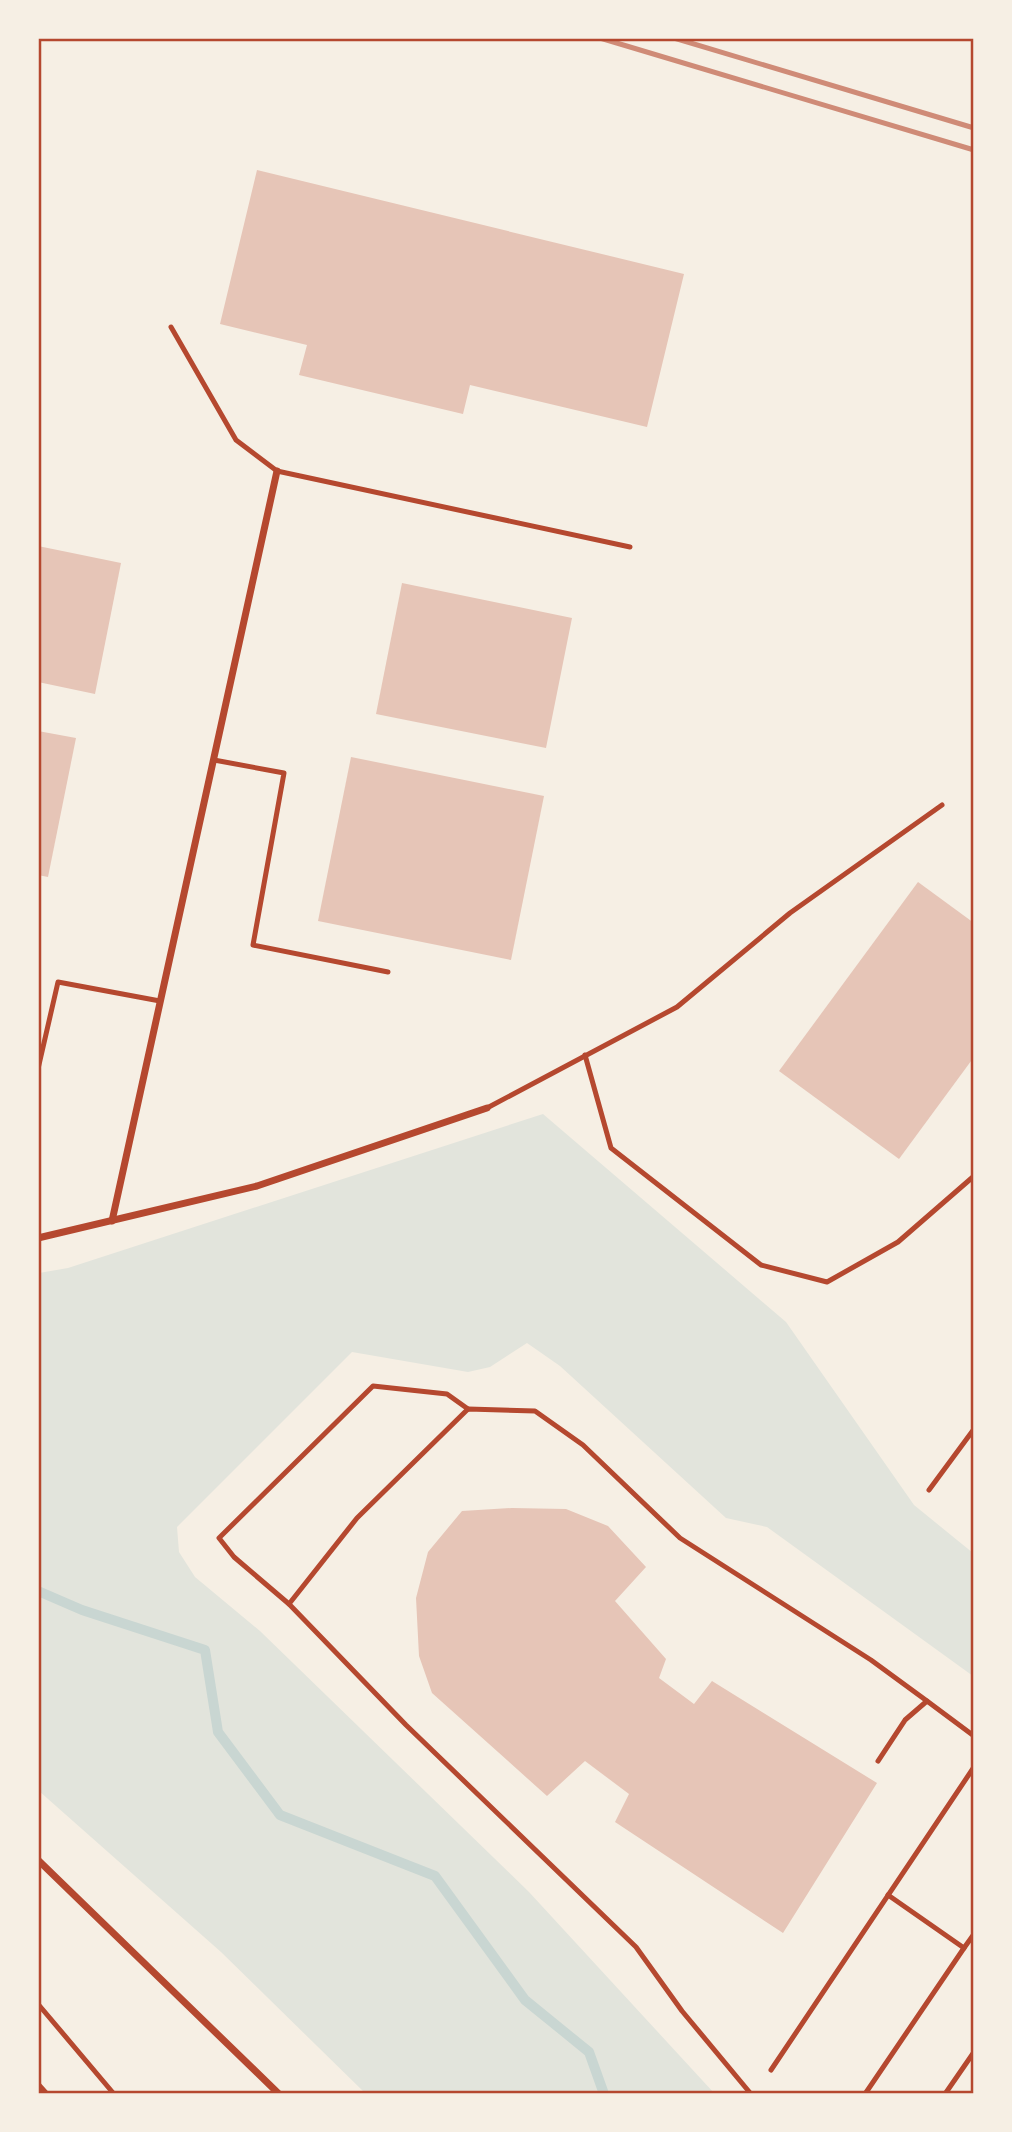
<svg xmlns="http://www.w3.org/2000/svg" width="1012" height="2132" font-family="Karla,sans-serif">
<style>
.green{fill:#e2e4dc}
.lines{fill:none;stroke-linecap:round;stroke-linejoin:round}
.stream{stroke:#c9d6d2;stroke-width:10}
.building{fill:#e6c5b7}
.service{stroke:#b5482f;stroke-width:5}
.minor{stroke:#b5482f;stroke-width:7}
.rail{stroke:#cf8b77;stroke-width:5}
.neatline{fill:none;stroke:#b5482f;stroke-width:2.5}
</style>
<rect width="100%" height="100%" fill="#f6efe4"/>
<path class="green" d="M543 1114 786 1322 914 1505 973 1553V1676L767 1527 726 1518 560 1366 527 1343 490 1367 468 1372 352 1352 177 1527 179 1552 195 1577 260 1631 529 1892 714 2093H365L221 1952 39 1791V1273L68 1268Z"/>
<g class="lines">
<path class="stream" d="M38 1591 82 1610 205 1650 218 1732 280 1815 435 1876 525 2000 589 2052 604 2094"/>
</g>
<g class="building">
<path d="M257 170 684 274 647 427 470 385 463 414 299 375 307 345 220 324Z"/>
<path d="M38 546 121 563 95 694 38 682Z"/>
<path d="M402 583 572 618 546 748 376 714Z"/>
<path d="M38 731 76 738 48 877 38 875Z"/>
<path d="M351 757 544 796 511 960 318 921Z"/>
<path d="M918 882 974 923V1057L899 1159 779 1071Z"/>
<path d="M512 1508 566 1509 608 1526 646 1567 615 1601 666 1659 659 1678 694 1704 712 1681 877 1783 783 1933 615 1822 629 1794 585 1761 547 1796 432 1693 419 1656 416 1598 428 1552 462 1511Z"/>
</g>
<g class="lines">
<g class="service">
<path d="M171 327 236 440 277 471 630 547"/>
<path d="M214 760 284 773 253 945 388 972"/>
<path d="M585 1055 611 1148 761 1265 827 1282 898 1242 974 1176"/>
<path d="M38 1069 58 982 160 1001"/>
<path d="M487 1108 677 1007 790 913 942 805"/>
<path d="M929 1490 974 1429"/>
<path d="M289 1604 234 1557 219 1538 373 1386 447 1394 468 1409"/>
<path d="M878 1761 905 1720 927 1701 974 1736"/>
<path d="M888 1895 964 1948 974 1934"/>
<path d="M38 2004 114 2094"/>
<path d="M771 2070 974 1767"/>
<path d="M38 2084 47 2094"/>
<path d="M751 2094 682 2011 636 1947 406 1725 289 1604 357 1518 468 1409 535 1411 583 1445 680 1538 871 1660 927 1701"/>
<path d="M865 2094 964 1948"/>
<path d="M945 2094 974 2052"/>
</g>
<g class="minor">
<path d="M112 1221 277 471"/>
<path d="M38 1238 257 1186 487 1108"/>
<path d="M38 1860 279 2094"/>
</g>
<g class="rail">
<path d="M600 38 974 150"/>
<path d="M674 38 974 128"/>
</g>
</g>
<rect width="1012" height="2132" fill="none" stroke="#f6efe4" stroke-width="80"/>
<rect x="40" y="40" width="932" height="2052" class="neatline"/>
</svg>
